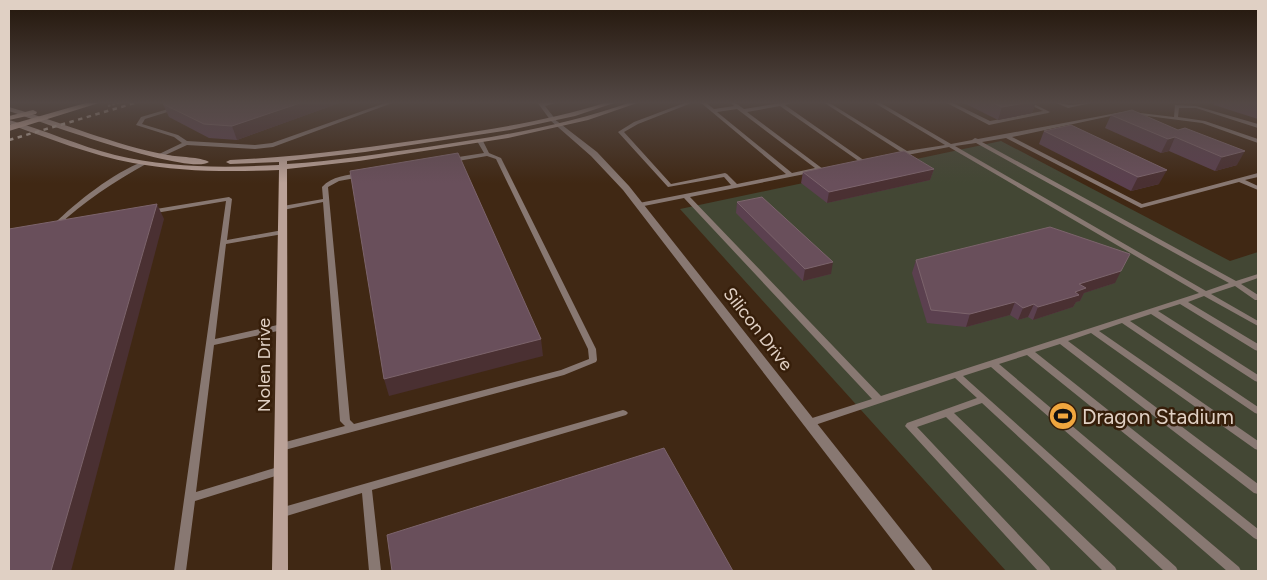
<svg xmlns="http://www.w3.org/2000/svg" width="1267" height="580" font-family="Figtree,sans-serif">
<style>
.green{fill:#434734}
.lines{fill:none;stroke-linecap:round;stroke-linejoin:round}
.path{stroke:#948070;stroke-width:2;stroke-dasharray:2.5 2;stroke-linecap:butt}
.lane{fill:#887872;fill-rule:evenodd}
.street{fill:#887872;fill-rule:evenodd}
.secondary{fill:#bba298;fill-rule:evenodd}
.primary{fill:#e3c3b6;fill-rule:evenodd}
.rail{stroke:#cbbaad;stroke-width:2.5;stroke-dasharray:4.5 4.5;stroke-linecap:butt}
.wall{fill:#5b404f}
.shaded-wall{fill:#4a3032}
.building{fill:#694f5b;stroke:#7c646c}
.labels{text-anchor:middle;dominant-baseline:central;stroke-width:5;stroke-linejoin:round;paint-order:stroke}
.street-label{font-size:18px;fill:#e0d0c4;stroke:#361e0a}
.near-poi-label{font-size:21px;fill:#e0d0c4;stroke:#361e0a;text-anchor:start}
</style>
<rect width="100%" height="100%" fill="#402814"/>
<path class="green" d="M1001 141 1230 261 1258 252V571H1006L680 209Z"/>
<g class="lines">
<path class="path" d="M108 106 121 102"/>
<g class="lane">
<path d="M388 102H395L273 147 255 149 187 145 159 158 157 157V155L182 143 174 137 136 125 141 117 175 107H177V109L145 119 142 124 178 135 187 141 255 145 272 143Z"/>
<path d="M537 102H542L543 103 559 102 545 106 556 120 555 121H551Z"/>
<path d="M687 102H694L638 124 624 132 671 184 725 173 727 174 737 184 786 174 700 102H705L714 109 734 106 729 102H734L744 109 780 103 795 102 785 105 865 161 862 163 860 162 780 106 747 112 823 169 820 171 690 197 881 396 1199 293 949 147 907 155H896V153L901 152 823 102H828L907 151 945 145 873 102H879L951 144 972 140 975 138 978 139 1122 112V114H1120L1012 137 1142 204 1258 173V177L1245 180 1258 186V190L1239 182 1141 208 1006 138 982 142 1236 281 1258 274V278L1241 284 1258 295V300H1255L1235 286 1211 294 1258 321V326L1204 296 1188 302 1258 344V351L1255 350 1180 304 1158 311 1258 375V382L1255 381 1151 314 1130 321 1258 407V414L1255 413 1122 323 1099 331 1258 441V450L1255 449 1091 333 1068 341 1258 484V494L1254 493 1060 344 1035 352 1258 529V540L1254 538 1027 355 999 364 1239 567 1241 571H1227L991 367 963 376 1176 567 1178 571H1164L982 403 954 413 1115 567 1117 571H1103L946 417 917 427 1049 567 1051 571H1038L905 426 907 423 977 398 955 378 812 426 809 427 806 426 804 423 806 420 872 399 684 198 639 207 636 205 639 203 731 185 724 177 668 187 618 132 634 122ZM737 109 815 168 792 173 717 112ZM976 143 1229 283 1206 291 955 146Z"/>
<path d="M945 102H951L990 121 1043 111 1024 102H1030L1050 112 1048 113 989 125Z"/>
<path d="M1054 102C1060 102 1065 105 1070 105 1079 105 1087 102 1096 102L1068 108Z"/>
<path d="M1175 105 1196 106 1258 124V128L1196 108H1179L1178 117 1205 121 1258 139V143L1202 123 1132 114 1130 113 1132 112 1174 117Z"/>
<path d="M480 139 483 141 489 153 501 158 596 349 597 360 596 362 564 375 281 451 278 450 276 447 278 444 345 426 340 421 323 202 283 210 280 208 283 206 323 199 322 187C332 176 347 175 361 173L364 175 361 177 339 181 328 187 350 420 354 424 561 370 589 359 588 349 496 159 487 156 452 162 449 160 452 158 484 153 477 141Z"/>
<path d="M144 161 147 163 146 164C114 182 84 201 57 227H53L52 226 53 225C76 202 113 173 144 161Z"/>
<path d="M229 197 232 199 227 240 283 230 286 232 283 234 226 244 215 339 282 324 286 327 282 330 214 345 196 492 281 466 285 467 286 470 285 473 195 501 186 571H174L226 201 150 214 147 212 150 210Z"/>
<path d="M623 410 626 411 628 413 626 415 372 490 381 571H369L362 493 280 518 276 516 275 513 276 510 280 508Z"/>
</g>
<path class="street" d="M553 118 597 152 629 186 930 566 933 571H916L623 190 591 156 551 121 550 120Z"/>
<g class="secondary">
<path d="M607 102H617L575 116 510 130 365 152 287 161V164C336 161 385 153 434 146 501 136 567 125 631 102H640L588 120 508 138 359 161 287 169 288 571H272L279 170C231 172 181 172 133 163 91 155 50 139 9 124V120C45 130 79 146 115 155 168 168 224 168 279 165V162L230 164 226 162 230 160C301 157 371 147 441 137 497 128 553 120 607 102Z"/>
<path d="M9 107C62 122 113 145 168 155 178 157 201 157 209 162 189 176 38 121 9 111Z"/>
</g>
<g class="primary">
<path d="M89 102H102L9 131V125Z"/>
<path d="M33 110 37 112 36 114 9 120V116Z"/>
</g>
<path class="rail" d="M9 140 138 102"/>
</g>
<g class="wall">
<path d="M342 102 237 140 209 138 169 117 163 104Z"/>
<path d="M962 102H1036L1032 113 998 120Z"/>
<path d="M1215 102H1258V119L1214 105Z"/>
<path d="M1132 110 1237 165 1215 171 1169 151 1161 153 1105 128 1111 115Z"/>
<path d="M1044 131 1159 184 1131 191 1039 144Z"/>
<path d="M934 169 930 180 827 203 801 183 803 172Z"/>
<path d="M737 202 831 274 803 281 736 213Z"/>
<path d="M916 260 1115 283 1084 293 1080 301 1076 302 1073 307 1033 320 1028 317 1018 320 1010 315 966 327 927 323 912 273Z"/>
</g>
<g class="shaded-wall">
<path d="M303 102H342L237 140 232 126Z"/>
<path d="M1030 102H1036L1032 113 998 120 1002 107Z"/>
<path d="M1175 137 1169 151 1161 153 1168 139Z"/>
<path d="M1245 151 1237 165 1215 171 1222 157Z"/>
<path d="M934 169 930 180 827 203 829 192Z"/>
<path d="M1167 170 1159 184 1131 191 1138 177Z"/>
<path d="M157 204 164 219 71 571H51Z"/>
<path d="M833 262 831 274 803 281 805 269Z"/>
<path d="M1121 271 1115 283 1084 293 1080 301 1076 302 1073 307 1033 320 1038 307 1079 284Z"/>
<path d="M1015 302 1010 315 966 327 970 314Z"/>
<path d="M1034 304 1028 317 1018 320 1023 308Z"/>
<path d="M541 339 543 356 389 396 384 379Z"/>
</g>
<g class="building">
<path d="M171 102H303L232 126 204 124 163 104Z"/>
<path d="M991 102H1030L1002 107Z"/>
<path d="M1250 102H1258V104Z"/>
<path d="M1132 110 1178 130 1185 128 1245 151 1222 157 1175 137 1168 139 1111 115Z"/>
<path d="M1071 125 1167 170 1138 177 1044 131Z"/>
<path d="M904 151 934 169 829 192 803 172Z"/>
<path d="M458 153 541 339 384 379 350 171Z"/>
<path d="M762 197 833 262 805 269 737 202Z"/>
<path d="M157 204 51 571H9V229Z"/>
<path d="M1050 227 1130 254 1121 271 1079 284 1086 288 1075 292 1079 295 1038 307 1034 304 1023 308 1015 302 970 314 931 310 916 260Z"/>
<path d="M664 448 733 571H392L387 535Z"/>
</g>
<linearGradient id="sky" x2="0" y2="1"><stop stop-color="#23160b"/><stop offset="0.56" stop-color="#534845"/><stop offset="1" stop-color="#534845" stop-opacity="0"/></linearGradient>
<rect width="1267" height="183" fill="url(#sky)"/>
<defs>
<symbol id="stadium-disc" viewBox="-11 -11 22 22"><circle r="9.5" fill="#f0a63e" stroke="#361e0a"/><path d="M0-5a6.5 5 0 1 0 0 10a6.5 5 0 1 0 0-10ZM-3.5-1.8h7v3.6h-7Z" fill="#111"/></symbol>
</defs>
<g fill-rule="evenodd">
<use href="#stadium-disc" x="1047" y="400" width="32" height="32"/>
</g>
<g class="labels">
<g class="street-label">
<text transform="translate(758 329) rotate(52)">Silicon Drive</text>
<text transform="translate(264 365) rotate(-90)">Nolen Drive</text>
</g>
<g class="near-poi-label">
<text x="1082" y="416">Dragon Stadium</text>
</g>
</g>
<rect width="1267" height="580" fill="none" stroke="#e0d0c4" stroke-width="20"/>
</svg>
